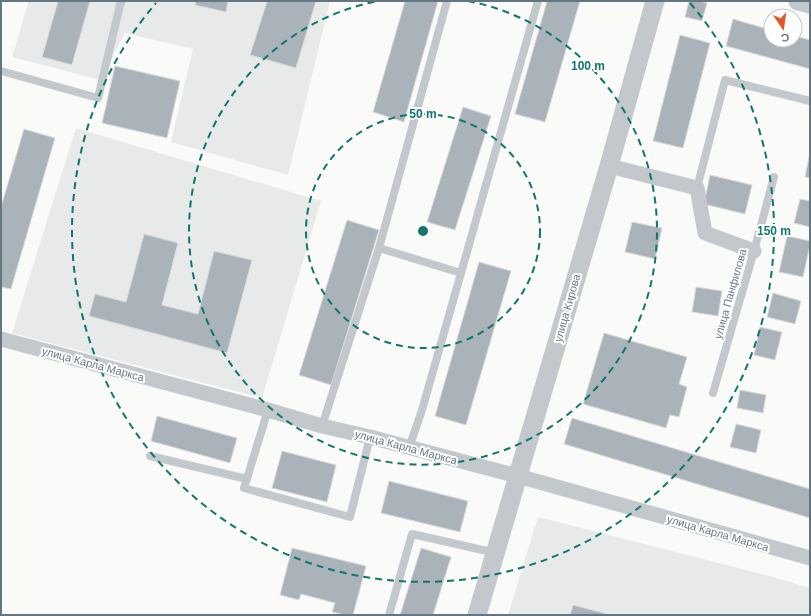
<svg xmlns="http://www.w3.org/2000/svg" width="811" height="616" font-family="Arial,sans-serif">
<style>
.built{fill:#e8e9e9}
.building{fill:#aab3b9;stroke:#dcdcda}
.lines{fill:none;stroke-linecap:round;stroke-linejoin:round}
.service{stroke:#c3c8cc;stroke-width:8}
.minor{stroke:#c3c8cc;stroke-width:15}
.tertiary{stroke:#c3c8cc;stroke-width:19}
.ring{fill:none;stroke:#0f766e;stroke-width:2;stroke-dasharray:7 5}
.labels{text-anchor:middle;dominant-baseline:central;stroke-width:4;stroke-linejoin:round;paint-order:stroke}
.street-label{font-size:11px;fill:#657683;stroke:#fff}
.centre{fill:#0f766e;stroke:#fff;stroke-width:2}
.ring-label{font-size:12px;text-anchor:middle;font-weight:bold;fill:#0f766e;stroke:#fff;stroke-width:4;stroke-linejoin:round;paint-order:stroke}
</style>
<rect width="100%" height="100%" fill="#fafaf8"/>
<g class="built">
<path d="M29 1H330L288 175 171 142 193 49 125 33 100 80 12 57Z"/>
<path d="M76 128 321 201 262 398 12 333Z"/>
<path d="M538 517 766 575 810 588V615H508Z"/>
</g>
<g class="building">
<path d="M58 1H90L72 65 42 57Z"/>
<path d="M196 1H228L226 12 195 5Z"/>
<path d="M267 1H316L296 68 250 55Z"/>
<path d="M405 1H438L404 122 373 112Z"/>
<path d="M547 1H580L545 122 515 114Z"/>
<path d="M689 1H700L707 3 702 21 685 17Z"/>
<path d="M733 19 771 30V40H795V36L810 40V69L726 46Z"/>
<path d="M680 35 710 43 683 148 653 141Z"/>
<path d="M115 66 180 81 167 138 102 123Z"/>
<path d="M463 107 491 116 455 230 427 222Z"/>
<path d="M24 129 55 138 11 289 1 287V207Z"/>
<path d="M809 157H810V178L805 177Z"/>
<path d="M710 175 752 185 745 214 704 204Z"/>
<path d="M800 199 810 201V227L794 223Z"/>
<path d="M347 220 379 230 331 385 299 375Z"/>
<path d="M632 222 662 228 655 259 625 252Z"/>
<path d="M144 234 178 243 162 305 198 314 214 251 252 260 227 353 89 316 95 294 126 302Z"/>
<path d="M787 236 810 241V245L803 277 779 272Z"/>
<path d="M479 262 511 271 466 425 435 416Z"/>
<path d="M696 287 722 291 718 316 692 312Z"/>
<path d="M773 293 801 301 795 324 767 317Z"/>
<path d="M760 327 782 332 775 360 754 355Z"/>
<path d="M604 333 687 357 679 384 687 387 679 417 670 415 666 428 583 404Z"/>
<path d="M740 390 766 395 763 413 737 408Z"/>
<path d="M157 416 237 438 230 463 151 441Z"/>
<path d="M572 418 810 489V518L564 444Z"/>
<path d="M736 424 761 430 756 453 730 447Z"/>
<path d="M282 451 336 465 327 502 272 488Z"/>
<path d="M389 481 468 501 460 532 381 513Z"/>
<path d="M292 548 366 566 353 615H346L332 612 335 603 301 594 299 600 280 595Z"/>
<path d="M421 548 451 557 433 615H400Z"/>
<path d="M573 605 604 613 603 615H570Z"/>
</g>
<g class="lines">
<g class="service">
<path d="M1 71 98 98 120 5 122 1"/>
<path d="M697 188 725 80 810 101"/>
<path d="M379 248 461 273 422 410 409 448"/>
<path d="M461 273 538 1"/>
<path d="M713 393 754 251 774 177"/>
<path d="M268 410 244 488 350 517 370 437"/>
<path d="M322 426 379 248 447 1"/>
<path d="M150 456 247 479"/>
<path d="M389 615 412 534 496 553"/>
</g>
<g class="minor">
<path d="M609 166 697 188 705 233 754 251"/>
<path d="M1 339 268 410 322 426 370 437 518 476 810 558"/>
</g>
<g class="tertiary">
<path d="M798 1 810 4"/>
<path d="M477 615 609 166 655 1"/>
</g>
</g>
<g class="ring">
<circle cx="423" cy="231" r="117"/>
<path d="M468 1A234 234 0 1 1 378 1"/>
<path d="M690 3A351 351 0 1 1 156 3"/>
</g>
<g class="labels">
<g class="street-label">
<text transform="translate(730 294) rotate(-74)">улица Панфилова</text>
<text transform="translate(567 308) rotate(-74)">улица Кирова</text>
<text transform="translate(93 364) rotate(15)">улица Карла Маркса</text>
<text transform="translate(406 447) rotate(15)">улица Карла Маркса</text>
<text transform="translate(718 533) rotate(16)">улица Карла Маркса</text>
</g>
</g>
<circle cx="423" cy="231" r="6" class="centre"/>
<g class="ring-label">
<text x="588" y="70">100 m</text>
<text x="423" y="118">50 m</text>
<text x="774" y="235">150 m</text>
</g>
<rect width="811" height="616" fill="none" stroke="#657683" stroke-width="4"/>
<g transform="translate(783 28) rotate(167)"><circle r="19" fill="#ffffff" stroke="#c1c8cd"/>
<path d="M0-3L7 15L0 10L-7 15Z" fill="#e4572e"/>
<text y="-6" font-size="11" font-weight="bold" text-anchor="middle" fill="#657683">С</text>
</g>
</svg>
